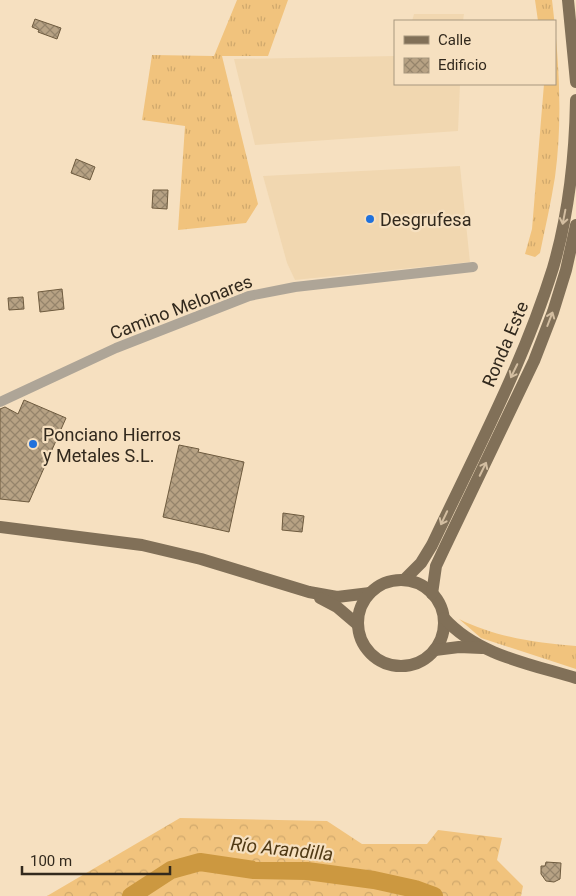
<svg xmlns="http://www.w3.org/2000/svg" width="576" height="896" font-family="Roboto,sans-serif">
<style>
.built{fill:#f1d7b0}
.grass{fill:url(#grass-tufts)}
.forest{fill:url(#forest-crowns)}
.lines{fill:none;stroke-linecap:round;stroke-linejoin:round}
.river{stroke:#cc9840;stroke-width:18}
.building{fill:url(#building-cross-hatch);stroke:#6e5b3f}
.minor{stroke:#aea597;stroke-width:10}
.major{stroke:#817058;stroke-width:12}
.oneway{stroke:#d3bea1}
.poi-dot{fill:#2071dc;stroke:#f6e0c0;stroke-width:2}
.labels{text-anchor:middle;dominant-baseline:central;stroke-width:4.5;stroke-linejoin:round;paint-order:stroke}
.poi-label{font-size:18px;fill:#32291d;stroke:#f6e0c0;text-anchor:start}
.street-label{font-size:18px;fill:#32291d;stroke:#f6e0c0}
.water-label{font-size:19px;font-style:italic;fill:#503a15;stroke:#f6e0c0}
</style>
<defs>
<pattern id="grass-tufts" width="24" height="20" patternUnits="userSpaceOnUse" patternTransform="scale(1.25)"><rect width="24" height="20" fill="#f1c37d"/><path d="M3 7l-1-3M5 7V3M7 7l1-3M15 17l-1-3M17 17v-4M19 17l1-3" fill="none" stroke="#cfa86c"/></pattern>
<pattern id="forest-crowns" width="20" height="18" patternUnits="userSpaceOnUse" patternTransform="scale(1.25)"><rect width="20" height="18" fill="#f1c37d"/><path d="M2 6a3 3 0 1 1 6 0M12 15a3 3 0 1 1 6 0" fill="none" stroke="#cfa86c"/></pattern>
<pattern id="building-cross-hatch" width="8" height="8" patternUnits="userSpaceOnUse" patternTransform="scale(1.25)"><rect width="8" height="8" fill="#b7a284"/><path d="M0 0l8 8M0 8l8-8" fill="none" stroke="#95846b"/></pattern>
</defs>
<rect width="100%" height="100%" fill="#f6e0c0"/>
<g class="built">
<path d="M414 14H464L463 21H412Z"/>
<path d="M395 56V84H460L458 131 255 145 234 59Z"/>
<path d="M460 166 470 262 295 280 287 263 263 176Z"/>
</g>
<g class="grass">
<path d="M237 0H288L268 56H222L258 204 246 223 178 230 185 126 142 120 152 55 214 56Z"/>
<path d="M535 0H552C559 59 563 118 555 177 551 203 545 228 540 253L535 257 525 254 532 229 544 84H555V21H538Z"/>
<path d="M459 619C495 637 537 643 576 646V669L481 638Z"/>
</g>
<path class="forest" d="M180 818 327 821 362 844H427L438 830 502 838 497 860 523 886 521 896H47Z"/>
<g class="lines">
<path class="river" d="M131 896 171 870 200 862 254 870 307 871 374 880 415 889 434 896"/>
</g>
<g class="building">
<path d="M35 19 61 28 57 39 38 32 39 30 32 27Z"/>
<path d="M76 159 95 167 90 180 71 173Z"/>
<path d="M153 190H168L167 209 152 208Z"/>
<path d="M62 289 64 309 40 312 38 292Z"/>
<path d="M23 297 24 309 9 310 8 298Z"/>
<path d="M24 400 66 418 29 502 0 499V409L5 407 18 414Z"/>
<path d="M179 445 199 449 198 452 244 462 229 532 163 517Z"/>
<path d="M283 513 304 516 302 532 282 530Z"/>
<path d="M546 862 561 863 560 879 554 882 546 881 541 874V866H545Z"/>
</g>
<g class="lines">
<path class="minor" d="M0 402 116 348 249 296 295 287 473 267"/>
<g class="major">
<path d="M568 0 576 82"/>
<path d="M0 527 142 545 201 559 309 592 337 597 370 593"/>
<path d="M404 580 421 563 432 545C475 454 523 364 553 268 569 213 575 156 576 100"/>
<circle cx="401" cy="623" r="43"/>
<path d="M432 594 436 566 444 549 534 361 553 312 566 270 576 225"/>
<path d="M320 598 337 607 357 624"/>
<path d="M444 618C477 655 530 664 576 678"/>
<path d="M435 650 459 647 482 648"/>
</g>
</g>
<defs><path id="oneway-shaft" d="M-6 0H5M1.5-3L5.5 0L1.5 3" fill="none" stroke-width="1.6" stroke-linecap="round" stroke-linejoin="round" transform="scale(1.25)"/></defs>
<g class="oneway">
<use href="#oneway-shaft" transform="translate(564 217) rotate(101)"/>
<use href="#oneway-shaft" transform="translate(550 319) rotate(-69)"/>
<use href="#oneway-shaft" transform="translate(514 371) rotate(116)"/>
<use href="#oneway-shaft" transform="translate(483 469) rotate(-64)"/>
<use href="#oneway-shaft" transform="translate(444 518) rotate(115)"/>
</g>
<g class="poi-dot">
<circle cx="370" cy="219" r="5"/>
<circle cx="33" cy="444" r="5"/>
</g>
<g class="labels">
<g class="poi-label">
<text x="380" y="219">Desgrufesa</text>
<text x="43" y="434">Ponciano Hierros<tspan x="43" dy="21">y Metales S.L.</tspan></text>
</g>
<g class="street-label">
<text transform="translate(181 307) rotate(-21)">Camino Melonares</text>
<text transform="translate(505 344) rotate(-67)">Ronda Este</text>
</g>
<g class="water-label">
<text transform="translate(282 849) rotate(6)">Río Arandilla</text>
</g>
</g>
<rect x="394" y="20" width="162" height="65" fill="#f6e0c0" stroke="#a8977f"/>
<rect x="404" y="36" width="25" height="8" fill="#817058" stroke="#a8977f"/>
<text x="438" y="45" font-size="15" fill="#32291d">Calle</text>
<rect x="404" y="58" width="25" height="15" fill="url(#building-cross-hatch)" stroke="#a8977f"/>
<text x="438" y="70" font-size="15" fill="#32291d">Edificio</text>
<path d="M22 866v8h148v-8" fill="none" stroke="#32291d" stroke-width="2.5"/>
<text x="30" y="866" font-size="15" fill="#32291d" stroke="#f6e0c0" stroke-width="4" paint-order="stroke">100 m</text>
</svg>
